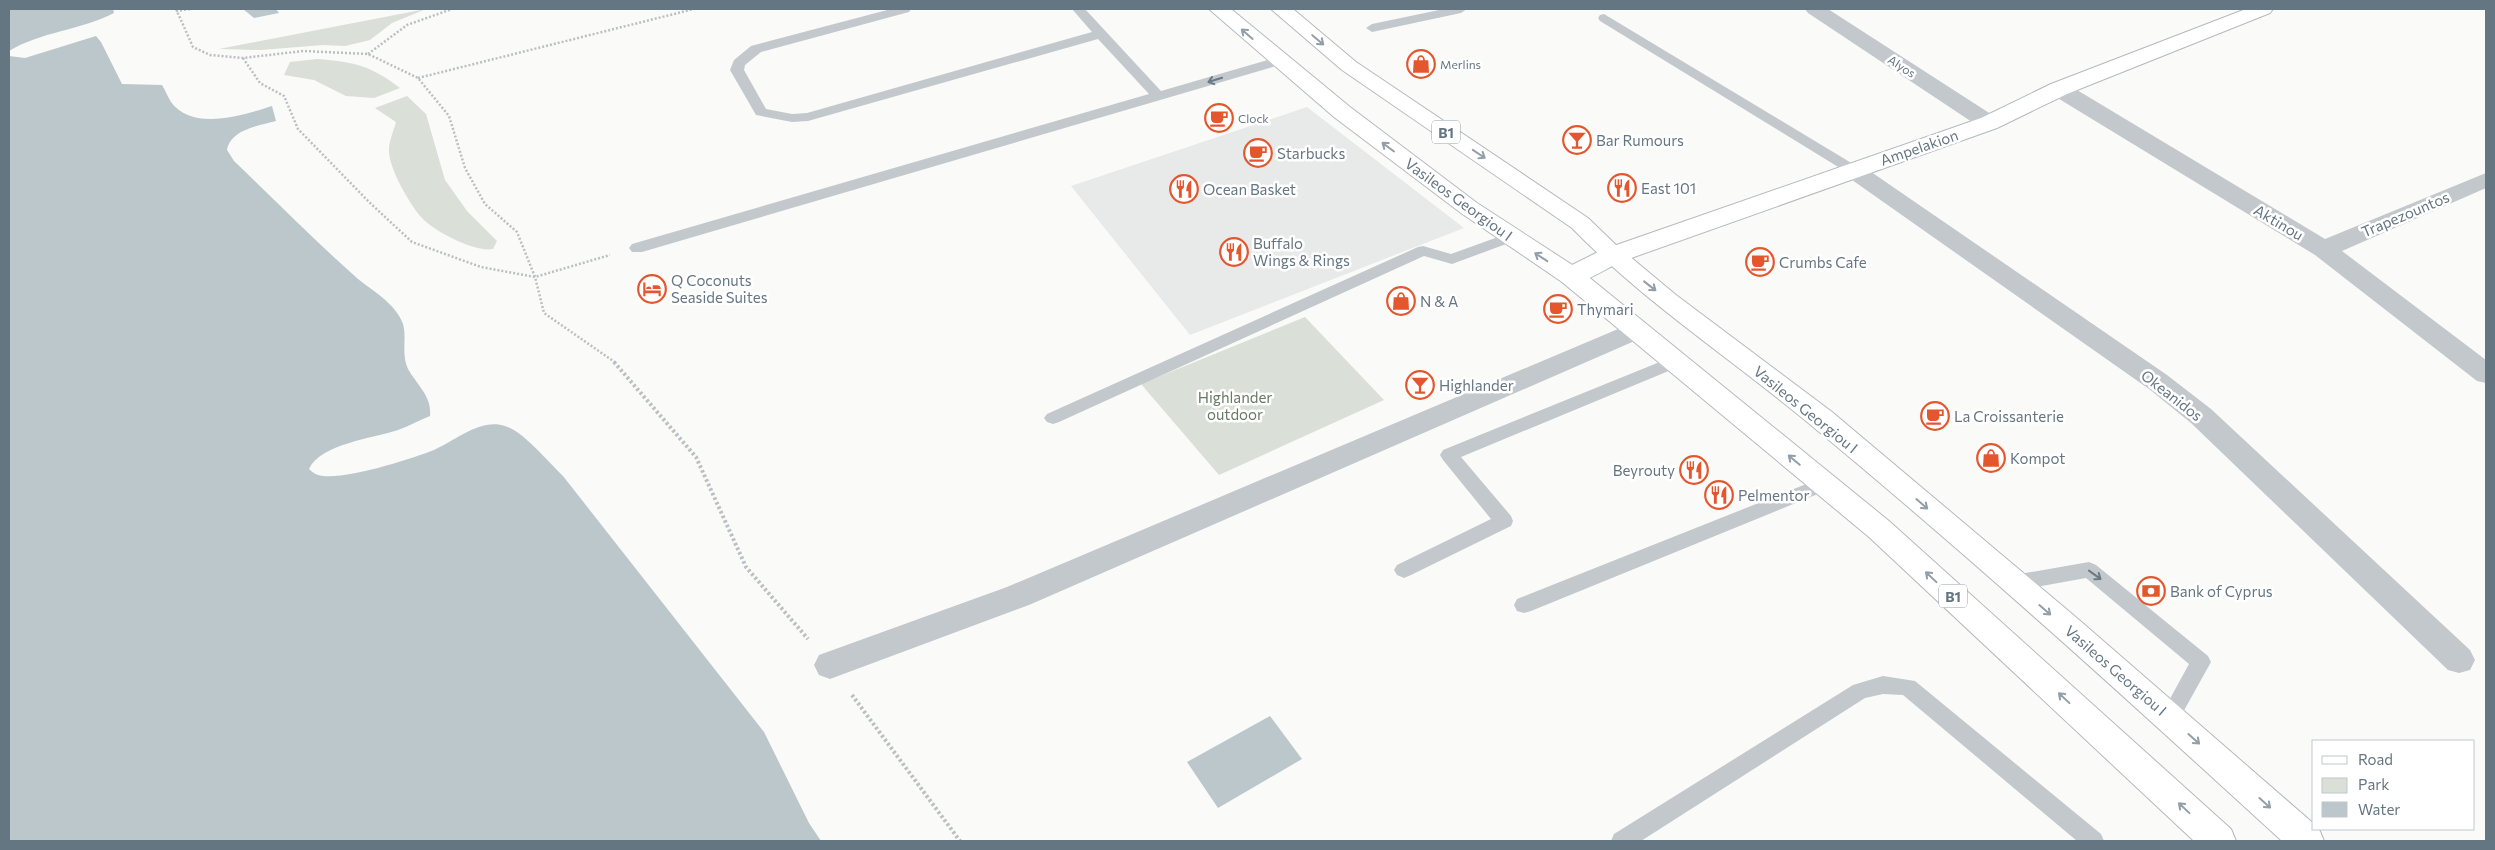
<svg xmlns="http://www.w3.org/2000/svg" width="2495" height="850" font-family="Commissioner,sans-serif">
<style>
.built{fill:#e8e9e9}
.green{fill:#dadfd7}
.water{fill:#bbc7cb}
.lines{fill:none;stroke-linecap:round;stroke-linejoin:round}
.secondary-casing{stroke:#b3babf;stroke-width:2}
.primary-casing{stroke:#b5babe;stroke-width:2}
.path-far1{stroke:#bbbfc2;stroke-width:2.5;stroke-dasharray:2 2;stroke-linecap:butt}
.path{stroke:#bbbfc2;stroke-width:4;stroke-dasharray:2.5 2.5;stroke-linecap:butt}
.lane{fill:#c3c8cc;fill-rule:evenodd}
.street{fill:#c3c8cc;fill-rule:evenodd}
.secondary{fill:#fff;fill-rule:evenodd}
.primary{fill:#fff;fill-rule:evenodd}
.oneway{stroke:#939fa8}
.oneway2{stroke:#6a7a87}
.labels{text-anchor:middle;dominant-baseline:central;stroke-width:5;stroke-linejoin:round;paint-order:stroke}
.far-poi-label{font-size:12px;fill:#657683;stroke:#fff;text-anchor:start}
.far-street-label{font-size:12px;fill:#657683;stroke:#fff}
.shield{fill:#fff;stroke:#939fa8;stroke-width:1}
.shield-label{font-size:14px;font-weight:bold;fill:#657683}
.poi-label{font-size:15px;fill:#657683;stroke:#fff;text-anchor:start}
.street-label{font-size:15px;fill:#657683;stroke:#fff}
.park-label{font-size:15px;fill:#687a64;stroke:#fff}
</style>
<rect width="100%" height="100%" fill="#fafaf8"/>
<path class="built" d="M1307 107 1464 228 1190 335 1071 186Z"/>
<g class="green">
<path d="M426 9 392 23 370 40 345 46 323 45 261 50 219 49Z"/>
<path d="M317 59C354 62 370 65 400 88L374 98 346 96 314 80 284 75 290 62Z"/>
<path d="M407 96 426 114 445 180 467 211 497 241 493 249C476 253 433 231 421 217 409 203 390 170 389 152 388 143 394 130 396 122L375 108Z"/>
<path d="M1305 317 1384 400 1219 475 1141 384Z"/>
</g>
<g class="water">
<path d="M9 9H113L114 13C81 30 40 32 9 51Z"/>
<path d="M243 9H276L279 13 254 18Z"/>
<path d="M96 36 101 42 122 84 162 85C165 90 168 97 171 102 193 132 244 115 272 106L276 121C258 126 231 129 227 150L234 161C275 200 315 241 358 279 373 291 396 304 403 324 407 337 401 355 408 369 417 385 432 396 430 416 420 420 409 426 398 430 374 438 320 444 309 469 311 471 315 474 318 475 340 482 411 459 434 450 455 441 480 418 505 426 524 432 548 462 563 476L764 732 809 823 821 841H9V56L25 58Z"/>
<path d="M1270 716 1302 759 1218 808 1187 762Z"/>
</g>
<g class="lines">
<defs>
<path id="secondary" d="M2246 9H2273L2270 13 2067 94 1997 128 1620 262C1603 270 1581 287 1562 282L1559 276 1562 270 1602 250 1981 118 2051 84Z"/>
<g id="primary">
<path d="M1209 9H1231L1350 107 1477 203 1580 270 1889 521 2231 829 2236 841H2194L1869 537 1562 282 1461 213 1334 117Z"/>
<path d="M1271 9H1293L1356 62 1588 218 1616 245 1676 295 1832 412 2078 619 2314 824V829H2319L2324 841H2282C2128 700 1973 559 1812 426 1732 359 1645 303 1572 228L1342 70Z"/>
</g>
</defs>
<use href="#secondary" class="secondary-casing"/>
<use href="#primary" class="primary-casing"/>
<g class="path-far1">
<path d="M176 9 193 47 210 55 243 58 303 51 368 54 418 78 449 116 465 168 485 204 517 232 535 277 544 313 616 363"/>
<path d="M176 11 190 9"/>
<path d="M368 54 407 25 452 9"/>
<path d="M243 58 260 83 284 96 298 129 369 202 412 242 481 267 535 277 610 255"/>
<path d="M418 78 694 9"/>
</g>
<g class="path">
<path d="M614 362 696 457 746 567 808 639"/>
<path d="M852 695 960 841"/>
</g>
<g class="lane">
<path d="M891 9H911L909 12 761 52 745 65 744 70 766 109 792 114 807 113 1092 32 1072 9H1085L1161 91 1278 57 1285 61 1283 64 642 252H632L629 248 632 244 1149 94 1098 39 808 121 792 122 756 115 730 70 734 60 751 46Z"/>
<path d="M1444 9H1467L1461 13 1372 32 1366 28 1372 24Z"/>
<path d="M1604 14 1858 167 1860 170 1853 174 1848 173 1600 21 1598 18 1600 15Z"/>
<path d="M1512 232 1520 237 1517 240 1452 264 1424 256 1059 422 1053 424 1047 422 1044 418 1047 414 1418 247 1423 246 1451 254Z"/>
<path d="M1677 355 1683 357 1685 361 1683 365 1461 457 1511 516 1513 521 1511 526 1411 575 1404 578 1397 575 1394 570 1397 565 1491 519 1443 460 1440 455 1443 450Z"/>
<path d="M1824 477 1830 479 1833 484 1830 489 1531 611 1524 613 1517 611 1514 605 1517 599Z"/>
<path d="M2089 562 2096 565 2208 656 2211 662 2177 723 2170 726 2163 723 2160 717 2189 664 2086 578 2014 591 2007 589 2004 583 2007 577 2014 575Z"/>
<path d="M1883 676 1915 681 2101 834 2104 841H2077L1903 695 1883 694 1865 698 1641 841H1611L1614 834 1853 685Z"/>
</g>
<g class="street">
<path d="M1805 9H1828L1997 118 2000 123 1997 128 1989 130 1981 128 1808 13Z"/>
<path d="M2059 83 2067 84 2325 239 2486 173V188L2342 251 2486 360V383L2477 381 2315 255 2051 94 2048 89 2051 84Z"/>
<path d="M1853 163 1861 165 2167 375 2211 409 2470 650 2475 660 2470 670 2459 673 2448 670 2191 423 2149 389 1845 175 1842 170 1845 165Z"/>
<path d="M1637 321 1646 324 1650 330 1646 336 1029 605 830 679 819 675 814 665 819 655 1007 587Z"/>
</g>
<use href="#secondary" class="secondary"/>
<use href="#primary" class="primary"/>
</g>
<defs><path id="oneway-shaft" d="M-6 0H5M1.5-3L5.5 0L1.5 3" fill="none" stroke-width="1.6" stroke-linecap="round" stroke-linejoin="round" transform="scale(1.25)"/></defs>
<g class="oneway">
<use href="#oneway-shaft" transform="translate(1247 34) rotate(-139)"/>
<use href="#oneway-shaft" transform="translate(1318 40) rotate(40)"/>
<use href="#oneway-shaft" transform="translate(1388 147) rotate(-143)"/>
<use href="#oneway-shaft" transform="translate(1479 154) rotate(34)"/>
<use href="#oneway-shaft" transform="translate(1541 257) rotate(-147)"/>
<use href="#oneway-shaft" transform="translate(1650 286) rotate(38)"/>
<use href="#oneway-shaft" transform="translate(1794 460) rotate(-140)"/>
<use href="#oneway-shaft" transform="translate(1922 504) rotate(41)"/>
<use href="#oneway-shaft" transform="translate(1931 577) rotate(-137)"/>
<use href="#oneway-shaft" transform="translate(2045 610) rotate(41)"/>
<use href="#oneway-shaft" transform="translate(2064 698) rotate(-137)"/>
<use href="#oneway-shaft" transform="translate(2194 739) rotate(42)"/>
<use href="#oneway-shaft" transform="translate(2265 803) rotate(42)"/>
<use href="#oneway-shaft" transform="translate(2184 808) rotate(-137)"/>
</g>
<g class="oneway2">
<use href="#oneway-shaft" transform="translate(1215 80) rotate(163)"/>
<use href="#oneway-shaft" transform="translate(2095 575) rotate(36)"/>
</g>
<defs>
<symbol id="shop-ring" viewBox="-11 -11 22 22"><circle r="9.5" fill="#fff" stroke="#e4572e" stroke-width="1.5"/><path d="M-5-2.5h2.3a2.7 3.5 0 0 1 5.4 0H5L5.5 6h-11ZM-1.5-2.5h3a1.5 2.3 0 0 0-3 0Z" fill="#e4572e"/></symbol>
<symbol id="cafe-ring" viewBox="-11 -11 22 22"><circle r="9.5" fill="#fff" stroke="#e4572e" stroke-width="1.5"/><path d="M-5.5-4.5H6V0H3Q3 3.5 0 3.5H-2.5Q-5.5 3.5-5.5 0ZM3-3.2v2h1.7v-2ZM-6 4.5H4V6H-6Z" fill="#e4572e"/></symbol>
<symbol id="bar-ring" viewBox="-11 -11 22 22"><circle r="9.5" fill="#fff" stroke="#e4572e" stroke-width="1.5"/><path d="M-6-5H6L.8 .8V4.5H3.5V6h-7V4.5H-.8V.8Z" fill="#e4572e"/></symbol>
<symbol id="restaurant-ring" viewBox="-11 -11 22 22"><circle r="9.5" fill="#fff" stroke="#e4572e" stroke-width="1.5"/><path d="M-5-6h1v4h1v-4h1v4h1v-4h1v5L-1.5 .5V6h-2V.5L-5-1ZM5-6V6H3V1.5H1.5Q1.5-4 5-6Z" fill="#e4572e"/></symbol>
<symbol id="hotel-ring" viewBox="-11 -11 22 22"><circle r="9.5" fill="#fff" stroke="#e4572e" stroke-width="1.5"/><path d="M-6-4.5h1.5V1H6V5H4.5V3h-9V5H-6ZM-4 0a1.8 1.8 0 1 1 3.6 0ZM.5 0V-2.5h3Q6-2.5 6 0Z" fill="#e4572e"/></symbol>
<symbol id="bank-ring" viewBox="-11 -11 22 22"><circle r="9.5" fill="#fff" stroke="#e4572e" stroke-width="1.5"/><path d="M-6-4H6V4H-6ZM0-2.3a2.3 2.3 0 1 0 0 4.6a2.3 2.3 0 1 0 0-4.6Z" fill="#e4572e"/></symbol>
</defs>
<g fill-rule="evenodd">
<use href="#shop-ring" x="1405" y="48" width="32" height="32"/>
<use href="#cafe-ring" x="1203" y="102" width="32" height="32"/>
<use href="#bar-ring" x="1561" y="124" width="32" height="32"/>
<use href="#cafe-ring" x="1242" y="137" width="32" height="32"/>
<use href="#restaurant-ring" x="1606" y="172" width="32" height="32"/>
<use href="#restaurant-ring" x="1168" y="173" width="32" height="32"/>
<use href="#restaurant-ring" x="1218" y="236" width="32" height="32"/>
<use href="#cafe-ring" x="1744" y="246" width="32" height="32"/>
<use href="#hotel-ring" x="636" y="273" width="32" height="32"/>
<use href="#shop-ring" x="1385" y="285" width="32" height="32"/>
<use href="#cafe-ring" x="1542" y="293" width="32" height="32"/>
<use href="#bar-ring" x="1404" y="369" width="32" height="32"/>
<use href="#cafe-ring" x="1919" y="400" width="32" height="32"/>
<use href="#shop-ring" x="1975" y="442" width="32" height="32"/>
<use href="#restaurant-ring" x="1678" y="454" width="32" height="32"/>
<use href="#restaurant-ring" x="1703" y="479" width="32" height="32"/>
<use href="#bank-ring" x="2135" y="575" width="32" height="32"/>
</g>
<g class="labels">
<g class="far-poi-label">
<text x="1440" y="64">Merlins</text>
<text x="1238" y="118">Clock</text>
</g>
<g class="far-street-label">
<text transform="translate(1902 66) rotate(33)">Alyos</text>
</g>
<g class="shield">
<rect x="1432" y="120.5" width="28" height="23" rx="4"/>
<rect x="1939" y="584.5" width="28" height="23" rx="4"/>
</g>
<g class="shield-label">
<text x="1446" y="132">B1</text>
<text x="1953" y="596">B1</text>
</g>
<g class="poi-label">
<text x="1596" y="140">Bar Rumours</text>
<text x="1277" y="153">Starbucks</text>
<text x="1641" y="188">East 101</text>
<text x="1203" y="189">Ocean Basket</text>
<text x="1253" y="243">Buffalo<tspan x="1253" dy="17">Wings &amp; Rings</tspan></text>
<text x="1779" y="262">Crumbs Cafe</text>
<text x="671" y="280">Q Coconuts<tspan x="671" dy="17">Seaside Suites</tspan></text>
<text x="1420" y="301">N &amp; A</text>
<text x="1577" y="309">Thymari</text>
<text x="1439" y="385">Highlander</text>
<text x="1954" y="416">La Croissanterie</text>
<text x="2010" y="458">Kompot</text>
<text x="1675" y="470" text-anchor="end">Beyrouty</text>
<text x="1738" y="495">Pelmentor</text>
<text x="2170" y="591">Bank of Cyprus</text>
</g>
<g class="street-label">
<text transform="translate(1919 147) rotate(-19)">Ampelakion</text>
<text transform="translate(1459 199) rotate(36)">Vasileos Georgiou I</text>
<text transform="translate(2405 214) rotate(-23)">Trapezountos</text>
<text transform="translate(2279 222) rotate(31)">Aktinou</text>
<text transform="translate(2172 395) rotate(38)">Okeanidos</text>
<text transform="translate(1806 409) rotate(39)">Vasileos Georgiou I</text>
<text transform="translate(2116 670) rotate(41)">Vasileos Georgiou I</text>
</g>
<g class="park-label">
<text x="1235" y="397">Highlander<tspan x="1235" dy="17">outdoor</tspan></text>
</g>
</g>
<rect width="2495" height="850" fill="none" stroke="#657683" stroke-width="20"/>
<rect x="2312" y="740" width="162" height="90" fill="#ffffff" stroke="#c1c8cd"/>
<rect x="2322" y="756" width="25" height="8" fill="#ffffff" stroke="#c1c8cd"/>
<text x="2358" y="765" font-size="15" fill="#657683">Road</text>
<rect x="2322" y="778" width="25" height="15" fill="#dadfd7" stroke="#c1c8cd"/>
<text x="2358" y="790" font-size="15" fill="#657683">Park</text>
<rect x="2322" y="802" width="25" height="15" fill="#bbc7cb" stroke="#c1c8cd"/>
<text x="2358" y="815" font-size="15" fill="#657683">Water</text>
</svg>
